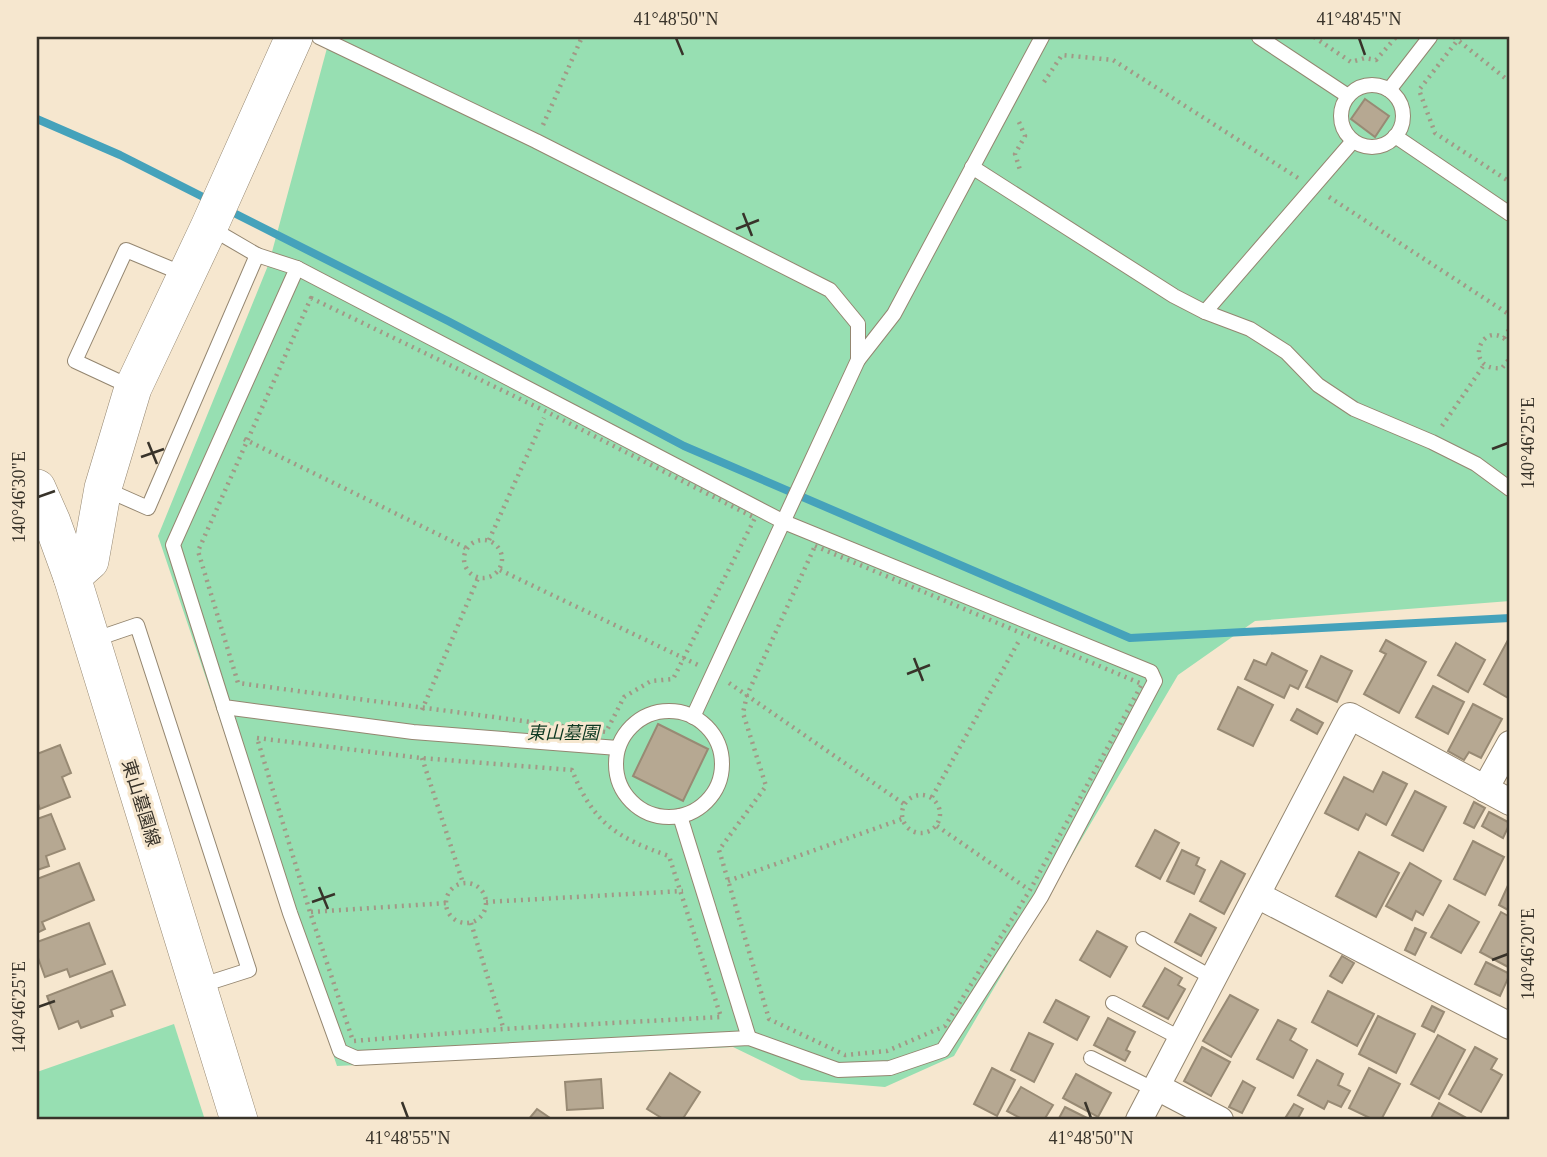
<svg xmlns="http://www.w3.org/2000/svg" width="1547" height="1157" font-family="'Times New Roman','Noto Sans JP',serif">
<style>
.green{fill:#97dfb2}
.lines{fill:none;stroke-linecap:round;stroke-linejoin:round}
.stream{stroke:#45a2bb;stroke-width:8}
.building{fill:#b6a892;stroke:#988a74;stroke-width:2}
.lane-casing{stroke:#948670;stroke-width:16}
.street-casing{stroke:#948670;stroke-width:28}
.secondary-casing{stroke:#948670;stroke-width:38}
.path{stroke:#a29886;stroke-width:4.5;stroke-dasharray:2 5;stroke-linecap:butt}
.lane{stroke:#fff;stroke-width:14}
.street{stroke:#fff;stroke-width:26}
.secondary{stroke:#fff;stroke-width:37}
.ticks{fill:none;stroke:#38332a;stroke-width:2.5}
.labels{text-anchor:middle;dominant-baseline:central;stroke-width:6;stroke-linejoin:round;paint-order:stroke}
.park-label{font-size:18px;font-style:italic;fill:#0d3821;stroke:#f6e7cf}
.street-label{font-size:18px;fill:#38332a;stroke:#f6e7cf}
.neatline{fill:none;stroke:#38332a;stroke-width:2.5}
.ticks-label{font-size:18px;text-anchor:middle;fill:#38332a}
</style>
<rect width="100%" height="100%" fill="#f6e7cf"/>
<g class="green">
<path d="M330 37H1510V601L1255 621 1178 675 954 1056 885 1087 801 1080 733 1047 337 1066 158 536 269 263Z"/>
<path d="M174 1024 205 1120H37V1072Z"/>
</g>
<g class="lines">
<g class="stream">
<path d="M37 119 120 155 211 201"/>
<path d="M226 209 448 321 684 446 1130 638 1510 618"/>
</g>
</g>
<g class="building">
<path d="M1365 99 1389 116 1375 137 1351 119Z"/>
<path d="M1386 640 1426 662 1399 713 1364 694 1386 654 1380 651Z"/>
<path d="M1508 640 1510 641V699L1484 684Z"/>
<path d="M1456 643 1485 660 1468 692 1438 675Z"/>
<path d="M1272 653 1307 671 1298 689 1290 685 1284 698 1245 679 1254 660 1266 665Z"/>
<path d="M1321 656 1352 671 1337 702 1306 687Z"/>
<path d="M1433 686 1464 702 1448 734 1416 717Z"/>
<path d="M1238 687 1273 705 1253 746 1218 729Z"/>
<path d="M1473 704 1502 719 1481 758 1469 752 1464 760 1448 751Z"/>
<path d="M1297 709 1323 723 1317 734 1291 720Z"/>
<path d="M658 724 708 749 683 801 633 776Z"/>
<path d="M60 745 71 773 62 777 70 797 40 809 37 801V754Z"/>
<path d="M1383 772 1407 784 1386 825 1366 814 1358 830 1325 813 1344 777 1373 792Z"/>
<path d="M1415 791 1446 807 1423 851 1392 835Z"/>
<path d="M1474 802 1485 808 1474 828 1464 823Z"/>
<path d="M1489 812 1510 823 1503 838 1482 826Z"/>
<path d="M51 814 65 849 46 856 49 866 37 870V819Z"/>
<path d="M1155 830 1179 843 1160 879 1136 866Z"/>
<path d="M1473 841 1504 857 1485 895 1454 879Z"/>
<path d="M1182 850 1199 858 1196 865 1205 870 1194 894 1167 881Z"/>
<path d="M1359 852 1399 873 1376 917 1336 896Z"/>
<path d="M1221 861 1245 874 1224 914 1200 901Z"/>
<path d="M79 863 94 900 42 922 45 929 37 933V879Z"/>
<path d="M1410 863 1441 881 1423 915 1416 911 1412 920 1386 906Z"/>
<path d="M1510 881V911L1499 905Z"/>
<path d="M1449 905 1479 922 1461 953 1431 937Z"/>
<path d="M1501 912 1510 917V968L1480 952Z"/>
<path d="M1190 914 1216 928 1201 956 1175 942Z"/>
<path d="M89 923 105 964 70 977 67 969 45 977 37 955V942Z"/>
<path d="M1415 928 1426 933 1415 955 1405 950Z"/>
<path d="M1097 931 1127 947 1110 977 1080 960Z"/>
<path d="M1342 956 1354 963 1342 983 1330 976Z"/>
<path d="M1486 962 1510 974 1500 996 1475 984Z"/>
<path d="M1165 968 1182 978 1178 985 1185 989 1168 1019 1143 1006Z"/>
<path d="M112 971 125 1005 111 1010 113 1016 81 1028 78 1021 59 1029 47 996Z"/>
<path d="M1328 991 1374 1014 1357 1046 1312 1022Z"/>
<path d="M1230 995 1258 1010 1231 1057 1203 1041Z"/>
<path d="M1056 1000 1089 1017 1077 1040 1044 1022Z"/>
<path d="M1432 1006 1444 1012 1434 1032 1422 1026Z"/>
<path d="M1378 1016 1415 1034 1396 1073 1359 1054Z"/>
<path d="M1108 1018 1135 1032 1126 1050 1130 1052 1125 1061 1094 1045Z"/>
<path d="M1278 1020 1296 1029 1290 1040 1307 1050 1293 1078 1257 1059Z"/>
<path d="M1029 1033 1053 1044 1034 1082 1011 1070Z"/>
<path d="M1438 1035 1465 1050 1439 1099 1411 1084Z"/>
<path d="M1202 1047 1230 1062 1211 1096 1184 1081Z"/>
<path d="M1475 1047 1497 1059 1491 1069 1502 1075 1481 1112 1449 1094Z"/>
<path d="M1317 1060 1343 1074 1338 1085 1350 1091 1341 1107 1328 1101 1324 1109 1298 1095Z"/>
<path d="M992 1068 1015 1080 997 1116 974 1104Z"/>
<path d="M1369 1068 1400 1084 1381 1120H1374L1349 1108Z"/>
<path d="M670 1073 700 1092 682 1120H665L647 1109Z"/>
<path d="M1076 1074 1111 1093 1098 1117 1063 1098Z"/>
<path d="M601 1079 603 1108 567 1110 565 1082Z"/>
<path d="M1243 1081 1255 1088 1242 1113 1229 1107Z"/>
<path d="M1021 1087 1053 1105 1044 1120H1024L1007 1111Z"/>
<path d="M1439 1103 1470 1120H1430Z"/>
<path d="M1294 1104 1303 1109 1297 1120H1284Z"/>
<path d="M1065 1107 1091 1120H1058Z"/>
<path d="M537 1109 553 1120H528Z"/>
</g>
<g class="lines">
<defs>
<g id="lane">
<path d="M319 37 536 141 830 290 858 324V360L693 717"/>
<path d="M1259 37 1348 96"/>
<circle cx="1372" cy="116" r="31"/>
<path d="M1389 90 1430 37"/>
<path d="M1395 136 1510 214"/>
<path d="M972 167 1174 296 1205 312 1250 329 1286 352 1318 385 1354 409 1432 442 1476 464 1510 489"/>
<path d="M257 255 297 268 173 545 224 707 413 732 618 748"/>
<path d="M1205 312 1353 141"/>
<path d="M858 360 894 314 1042 37"/>
<path d="M131 387 75 361 126 250 186 275"/>
<path d="M105 489 148 508 257 255 209 227"/>
<path d="M93 640 137 625 249 970 199 986"/>
<path d="M224 707 290 913 340 1051 356 1058 749 1038 838 1070 890 1068 943 1050 1041 897 1155 681 1151 672 784 522 297 268"/>
<circle cx="669" cy="764" r="53"/>
<path d="M680 816 749 1038"/>
<path d="M1143 939 1213 978"/>
<path d="M1113 1003 1182 1039"/>
<path d="M1091 1058 1155 1090"/>
</g>
<g id="street">
<path d="M1485 789 1510 744"/>
<path d="M1257 895 1510 1026"/>
<path d="M1157 1087 1220 1120"/>
<path d="M1139 1120 1350 716 1510 802"/>
</g>
<g id="secondary">
<path d="M37 488 52 522 72 577 239 1120"/>
<path d="M72 577 90 561 103 488 133 388 209 227 294 37"/>
</g>
</defs>
<use href="#lane" class="lane-casing"/>
<use href="#street" class="street-casing"/>
<use href="#secondary" class="secondary-casing"/>
<g class="path">
<path d="M1314 37 1351 62 1365 58 1376 60 1396 37"/>
<path d="M1454 37 1510 82"/>
<path d="M1460 37 1419 90 1435 133 1510 182"/>
<path d="M1044 82 1062 55 1113 60 1298 178"/>
<path d="M1019 122 1025 136 1015 154 1021 173"/>
<path d="M543 125 582 37"/>
<path d="M1329 197 1510 315"/>
<path d="M311 298 547 412 755 518 673 679 651 681 624 697 606 732 238 683 198 551Z"/>
<path d="M1504 338 1510 328"/>
<path d="M1510 344C1483 313 1460 372 1502 368L1510 358"/>
<path d="M1442 426 1484 365"/>
<path d="M244 439 466 548"/>
<circle cx="483" cy="559" r="19"/>
<path d="M489 540 544 418"/>
<path d="M815 546 1142 684 1030 890 945 1026 887 1051 845 1055 769 1019 719 850 766 786 743 713 747 695Z"/>
<path d="M500 570 698 665"/>
<path d="M729 683 904 804"/>
<path d="M422 710 478 578"/>
<path d="M257 738 421 758 572 770C593 823 617 838 669 856L721 1017 503 1029 353 1041 310 912Z"/>
<path d="M422 758 463 883"/>
<circle cx="921" cy="814" r="19"/>
<path d="M932 797 1020 639"/>
<path d="M937 826 1025 887"/>
<path d="M728 881 902 819"/>
<circle cx="466" cy="903" r="20"/>
<path d="M486 902 683 891"/>
<path d="M311 912 447 903"/>
<path d="M471 923 504 1030"/>
</g>
<use href="#lane" class="lane"/>
<use href="#street" class="street"/>
<use href="#secondary" class="secondary"/>
</g>
<path class="ticks" d="M676 38 683 55M1359 38 1365 55M743 213 752 236M736 229 759 220M148 442 157 464M1492 449 1508 443M141 457 164 449M38 497 55 491M914 658 923 681M907 674 930 665M319 887 328 909M312 902 335 894M1492 960 1508 954M38 1007 55 1001M402 1102 408 1118M1085 1102 1091 1118"/>
<g class="labels">
<g class="park-label">
<text x="563" y="733">東山墓園</text>
</g>
<g class="street-label">
<text transform="translate(141 803) rotate(73)">東山墓園線</text>
</g>
</g>
<rect width="1547" height="1157" fill="none" stroke="#f6e7cf" stroke-width="77"/>
<rect x="38" y="38" width="1470" height="1080" class="neatline"/>
<g class="ticks-label">
<text x="676" y="25">41°48'50"N</text>
<text x="1359" y="25">41°48'45"N</text>
<text transform="translate(1528 443) rotate(-90)" y="6">140°46'25"E</text>
<text transform="translate(19 497) rotate(-90)" y="6">140°46'30"E</text>
<text transform="translate(1528 954) rotate(-90)" y="6">140°46'20"E</text>
<text transform="translate(19 1007) rotate(-90)" y="6">140°46'25"E</text>
<text x="408" y="1144">41°48'55"N</text>
<text x="1091" y="1144">41°48'50"N</text>
</g>
</svg>
